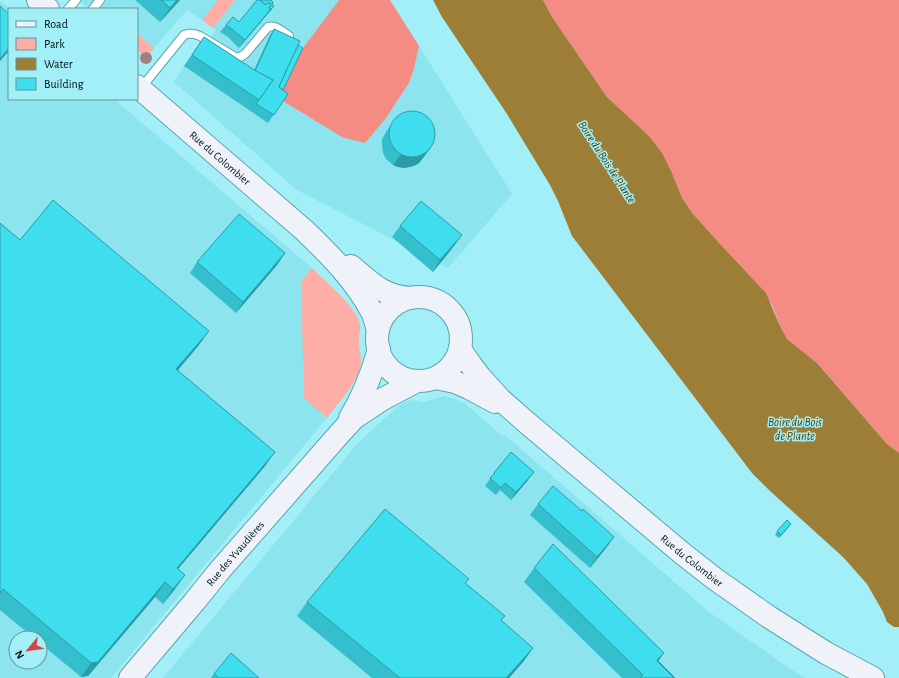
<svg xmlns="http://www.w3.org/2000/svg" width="899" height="678" font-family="'Alegreya Sans',sans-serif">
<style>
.built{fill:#8ce4ee;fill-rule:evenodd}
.green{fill:#feaea6}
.forest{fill:#f58c84}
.water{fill:#9d7e37}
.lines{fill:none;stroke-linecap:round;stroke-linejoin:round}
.lane-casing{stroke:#59a5ae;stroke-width:10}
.secondary-casing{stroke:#59a5ae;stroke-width:24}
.lane{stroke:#fff;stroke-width:8}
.secondary{stroke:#eff2f9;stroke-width:22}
.tree{fill:#9d8084}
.wall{fill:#35bfcd}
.shaded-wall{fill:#2b9ba7}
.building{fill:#3edeee;stroke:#2b9ba7}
.labels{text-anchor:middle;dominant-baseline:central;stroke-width:3;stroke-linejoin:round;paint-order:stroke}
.street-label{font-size:11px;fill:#001013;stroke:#a2eff8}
.water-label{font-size:12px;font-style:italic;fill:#533d01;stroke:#a2eff8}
</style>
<rect width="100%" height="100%" fill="#a2eff8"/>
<g class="built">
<path d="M79 0H218L202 20 187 10 154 48 137 33V9H89Z"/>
<path d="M235 0H339L300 52 283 101 342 137 386 118 409 83 414 69 419 46 512 194 448 268 439 264 433 272 398 242 297 190 174 82 196 48 203 52 216 30 213 28Z"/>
<path d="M0 1 10 9 9 99H114L312 268 301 282 304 397 327 418 111 678H0ZM16 638H40V662H16Z"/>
<path d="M444 396 455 399 464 403 503 436 505 435 513 442 709 612 789 668 805 678H163L357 444 387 416 403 403 413 400 425 402Z"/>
</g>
<g class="green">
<path d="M218 0H235L213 28 202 20Z"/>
<path d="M137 33 154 48 146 58 137 50Z"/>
<path d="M312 268C325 281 356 306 360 324 361 330 358 336 359 342 359 348 361 354 361 361 360 381 339 402 327 418L304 398 301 282Z"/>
</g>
<g class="forest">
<path d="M339 0H390L419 46 414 69 409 83 386 118 365 143 342 137 278 98 300 52Z"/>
<path d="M543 0H899V453L887 444 817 363 787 339 779 324 772 305 693 214 682 198 672 173 649 136 607 97 552 17Z"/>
</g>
<path class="water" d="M433 0H543L552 17 607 97 649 136 662 153 672 173 682 198 693 214 718 242 766 293 779 324 787 339 817 363 887 444 899 453V627H894L887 622 883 612 867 584 843 557 770 491 752 473 572 236 558 201 550 185 507 114 442 17Z"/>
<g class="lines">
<defs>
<g id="lane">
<path d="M68 9 76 0"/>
<path d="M93 9 100 0"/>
<path d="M141 88 184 35C190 33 194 33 200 36L235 57H240L245 54 268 27C276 25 282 31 289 36"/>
</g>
<g id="secondary">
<path d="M38 0 48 9"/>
<path id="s1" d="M137 86 304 230C330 255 355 280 372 312 375 318 376 324 378 330"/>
<path d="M351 266C371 283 384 297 411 298"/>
<circle cx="419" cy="339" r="42"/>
<path id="s2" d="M460 349 471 365 480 377 500 399 526 422 683 554 715 579 769 617 826 653 873 678"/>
<path d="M436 378 455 382 469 388 495 402"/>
<path d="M350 418C364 395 372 374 379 349"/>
<path id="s3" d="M130 678 195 601 220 570 342 431 354 418 381 400 417 381"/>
</g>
</defs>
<use href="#lane" class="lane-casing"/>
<use href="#secondary" class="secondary-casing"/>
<use href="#lane" class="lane"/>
<use href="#secondary" class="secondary"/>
</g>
<circle class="tree" cx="146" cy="58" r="6"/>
<g class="wall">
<path d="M135 0H180L160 22Z"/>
<path d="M272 4 271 10 239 48 228 37 220 32 226 25 239 22Z"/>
<path d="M274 29 298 45 283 90 288 94 268 123 184 66 204 37 254 70 269 37Z"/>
<path d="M394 121 431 147 423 158 419 163 414 166 404 168 398 167 393 165 386 159 383 153 382 146V139L386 132Z"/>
<path d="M0 223 20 240 199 345 178 370 265 466 178 569 175 589 163 604 155 597 88 676 81 677 40 643V638H34L0 610Z"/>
<path d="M400 226 454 246 433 272 392 237Z"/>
<path d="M285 253 277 265 236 313 190 273 197 262Z"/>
<path d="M494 473 528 480 511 500 500 490 496 495 485 486Z"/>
<path d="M538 504 614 537 606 548 590 568 530 515Z"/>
<path d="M788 528 779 538 775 535 777 531Z"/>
<path d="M534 568 658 661 675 678H622L524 582Z"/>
<path d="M466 583 501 621 533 648 523 662 509 678H372L297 616 307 602Z"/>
<path d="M214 674 259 678H211Z"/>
</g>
<g class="shaded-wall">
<path d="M177 0H180L160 22 170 8Z"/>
<path d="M271 9 265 17 239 48 245 40Z"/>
<path d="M9 48V51L0 61V59Z"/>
<path d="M431 147 423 158 419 163 414 166 404 168 398 167 393 165 401 154Z"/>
<path d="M462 235 454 246 433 272 440 260Z"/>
<path d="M285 253 277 265 236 313 243 302Z"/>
<path d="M209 331 199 345 166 384 176 369Z"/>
<path d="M275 452 265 466 167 582 177 568Z"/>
<path d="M534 472 528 480 511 500 516 492Z"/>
<path d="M791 524 788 528 779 538 781 535Z"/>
<path d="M614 537 606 548 590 568 597 557Z"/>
<path d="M185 575 175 589 163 604 173 589Z"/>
<path d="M165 582 155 597 88 676 81 677 91 663Z"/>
<path d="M533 648 523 662 509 678H506Z"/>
<path d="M664 653 654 667 657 660Z"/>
</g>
<g class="building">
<path d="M161 0H177L170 8Z"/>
<path d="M257 0H260L266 5 269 2 271 5 269 8 271 9 245 40 233 30 226 25 233 17 239 22Z"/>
<path d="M260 0H271L273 2 272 4 274 6 268 13 271 9 269 8 271 5 269 2 266 5Z"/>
<path d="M0 6 9 14V48L0 59Z"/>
<path d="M274 29 300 41 279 87 288 94 274 115 256 104 273 80 255 71Z"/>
<path d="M204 37 256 71 273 80 259 100 192 55Z"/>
<path d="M298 45 303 48 283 90 279 87Z"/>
<circle cx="412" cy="134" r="23"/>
<path d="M53 200 209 331 176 369 275 452 177 568 185 575 173 589 165 582 98 662 91 663 3 589 0 593V223L20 240Z"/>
<path d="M421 201 462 235 440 260 400 226Z"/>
<path d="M239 214 285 253 243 302 197 262Z"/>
<path d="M511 452 534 472 516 492 505 483 501 488 490 478 495 473H494Z"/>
<path d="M553 486 582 511 583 509 614 537 597 557 538 504Z"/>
<path d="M385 509 469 579 465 583 505 616 501 620 533 648 506 678H400L307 602Z"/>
<path d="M787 520 791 524 781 535 777 531Z"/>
<path d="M553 544 664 653 657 660 674 678H640L643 675 534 568Z"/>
<path d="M231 653 259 678H219L214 674Z"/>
<path d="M657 661H658L675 678H674Z"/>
</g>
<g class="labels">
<g class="street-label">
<text stroke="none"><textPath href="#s1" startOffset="110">Rue du Colombier</textPath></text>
<text stroke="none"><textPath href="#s3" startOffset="163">Rue des Yvaudières</textPath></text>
<text stroke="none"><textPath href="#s2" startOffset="315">Rue du Colombier</textPath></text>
</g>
<g class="water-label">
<text transform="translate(607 162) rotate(57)">Boire du Bois de Plante</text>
<text x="795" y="422">Boire du Bois<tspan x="795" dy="14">de Plante</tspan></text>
</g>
</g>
<rect x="8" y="8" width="130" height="92" fill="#a2eff8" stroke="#61969c"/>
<rect x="16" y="21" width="20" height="6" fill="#eff2f9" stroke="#61969c"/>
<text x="44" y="28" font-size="12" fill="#001013">Road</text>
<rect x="16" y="38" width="20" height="12" fill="#feaea6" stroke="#61969c"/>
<text x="44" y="48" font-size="12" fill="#001013">Park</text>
<rect x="16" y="58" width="20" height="12" fill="#9d7e37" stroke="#61969c"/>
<text x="44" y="68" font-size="12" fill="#001013">Water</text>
<rect x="16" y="78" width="20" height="12" fill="#3edeee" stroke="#61969c"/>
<text x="44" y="88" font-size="12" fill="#001013">Building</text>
<g transform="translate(28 650) rotate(241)"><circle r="19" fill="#a2eff8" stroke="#61969c"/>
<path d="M0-3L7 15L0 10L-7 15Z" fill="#d44542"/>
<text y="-6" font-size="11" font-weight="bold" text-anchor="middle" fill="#001013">N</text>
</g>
</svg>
